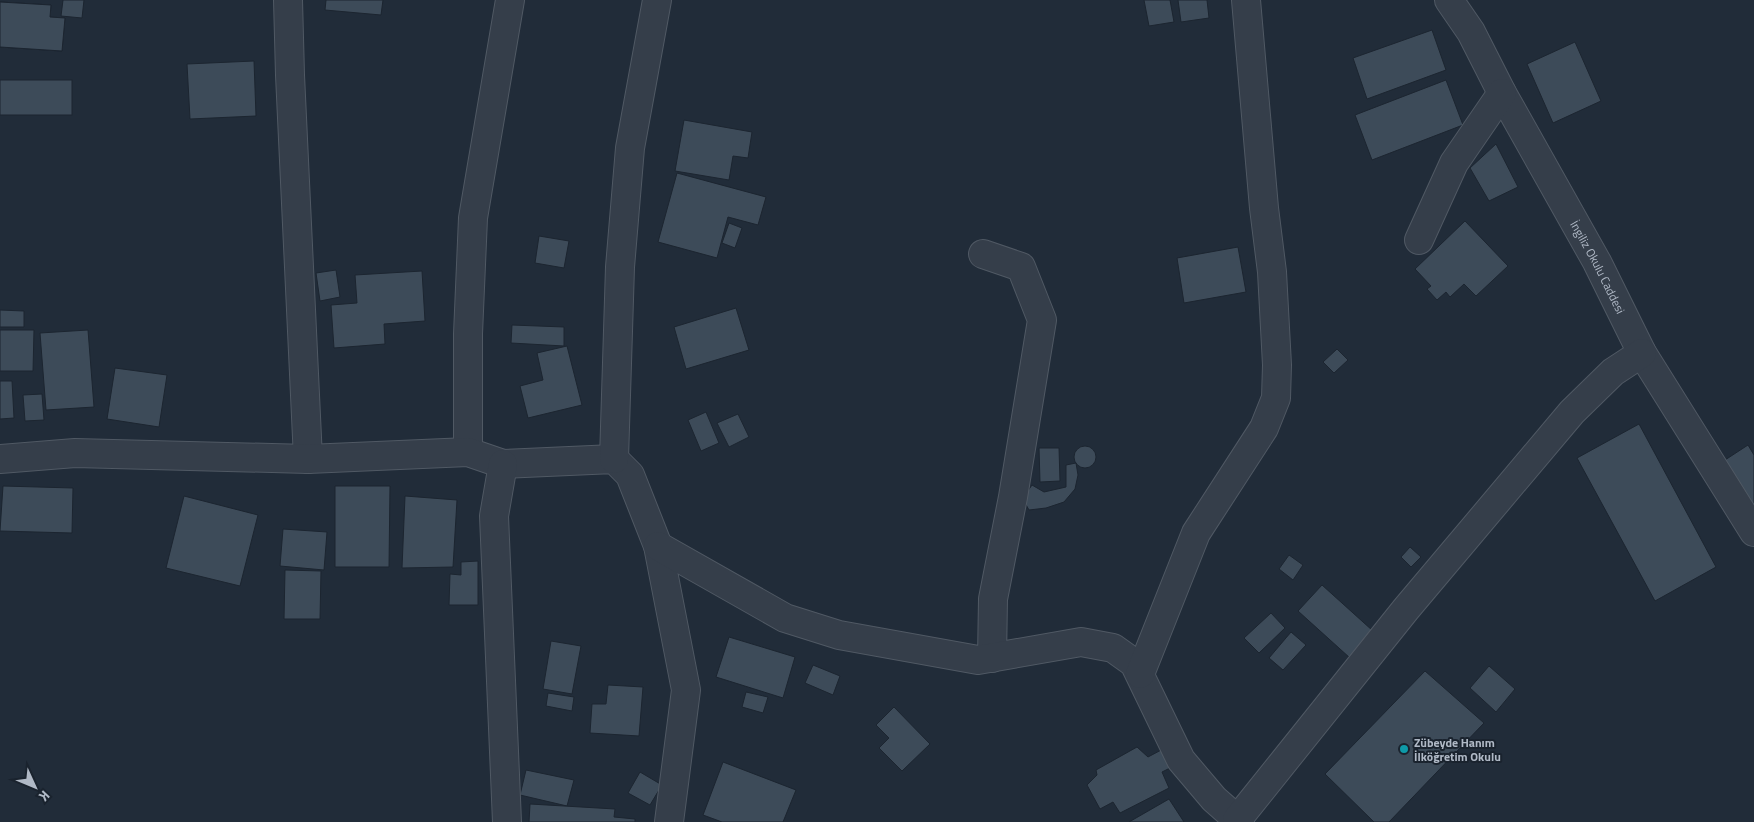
<svg xmlns="http://www.w3.org/2000/svg" width="1754" height="822" font-family="'Titillium Web',sans-serif">
<style>
.building{fill:#3d4b59;stroke:#1c2530}
.lines{fill:none;stroke-linecap:round;stroke-linejoin:round}
.minor-casing{stroke:#505964;stroke-width:30}
.minor{stroke:#353e4a;stroke-width:28}
.culture-dot{fill:#0f9aa8;stroke:#1a232e;stroke-width:2}
.labels{text-anchor:middle;dominant-baseline:central;stroke-width:4;stroke-linejoin:round;paint-order:stroke}
.street-label{font-size:12px;fill:#b0b9c6;stroke:#1a232e}
.poi-label{font-size:12px;font-weight:bold;fill:#b0b9c6;stroke:#1a232e;text-anchor:start}
</style>
<rect width="100%" height="100%" fill="#212c39"/>
<g class="building">
<path d="M63 0H84L82 18 61 16Z"/>
<path d="M326 0H383L381 15 325 10Z"/>
<path d="M1144 0H1170L1174 22 1149 26Z"/>
<path d="M1178 0H1207L1209 18 1181 22Z"/>
<path d="M0 2 51 5 50 17 65 18 62 51 0 47Z"/>
<path d="M0 2 51 5 50 17 65 18 62 51 0 47Z"/>
<path d="M1432 30 1446 70 1367 99 1353 58Z"/>
<path d="M1575 42 1601 101 1553 123 1527 64Z"/>
<path d="M254 61 256 116 190 119 187 64Z"/>
<rect x="0" y="80" width="72" height="35"/>
<path d="M1446 80 1463 125 1372 160 1355 115Z"/>
<path d="M684 120 752 132 748 158 733 156 729 180 675 171Z"/>
<path d="M1496 144 1518 187 1489 201 1470 168Z"/>
<path d="M677 173 766 197 758 225 728 217 717 258 658 242Z"/>
<path d="M1465 221 1508 266 1476 296 1464 284 1450 297 1446 292 1437 300 1427 289 1431 286 1415 269Z"/>
<path d="M729 223 742 228 735 248 722 243Z"/>
<path d="M539 236 569 241 564 268 535 263Z"/>
<path d="M1238 247 1246 292 1184 303 1177 258Z"/>
<path d="M336 270 340 297 320 301 316 273Z"/>
<path d="M422 271 425 321 384 324 385 344 334 348 331 305 357 303 355 275Z"/>
<path d="M736 308 749 350 686 369 674 327Z"/>
<path d="M0 310 24 311V327H0Z"/>
<path d="M512 325 564 327V346L511 343Z"/>
<path d="M0 330H34L33 371H0Z"/>
<path d="M88 330 94 407 46 410 40 333Z"/>
<path d="M567 346 582 405 528 418 520 386 543 380 537 353Z"/>
<path d="M1337 349 1348 360 1334 373 1323 362Z"/>
<path d="M115 368 167 375 159 427 107 419Z"/>
<path d="M0 381H12L14 418 0 419Z"/>
<path d="M42 394 44 420 25 421 23 395Z"/>
<path d="M706 412 719 443 701 451 688 420Z"/>
<path d="M738 414 749 437 729 447 717 423Z"/>
<path d="M1639 424 1716 567 1655 601 1577 458Z"/>
<path d="M1748 445 1754 455V506L1725 460Z"/>
<circle cx="1085" cy="457" r="11"/>
<path d="M1039 448H1059L1060 481 1040 482Z"/>
<path d="M1076 463 1078 475 1075 489 1064 502 1046 508 1029 510 1025 503V495L1032 485 1044 492 1066 487V465Z"/>
<path d="M3 486 73 488 72 533 0 531Z"/>
<path d="M335 486H390L389 567H335Z"/>
<path d="M184 496 258 515 240 586 166 568Z"/>
<path d="M405 496 457 500 453 567 402 568Z"/>
<path d="M283 529 327 532 324 570 280 566Z"/>
<path d="M1410 547 1421 557 1411 567 1401 557Z"/>
<path d="M1289 555 1303 565 1293 580 1279 569Z"/>
<path d="M478 561V605H449L450 574 461 575V562Z"/>
<path d="M285 570 321 571 320 619H284Z"/>
<path d="M1322 585 1373 631 1350 658 1298 611Z"/>
<path d="M1271 613 1285 628 1259 653 1244 638Z"/>
<path d="M1291 632 1306 645 1283 670 1269 658Z"/>
<path d="M729 637 795 657 783 698 716 677Z"/>
<path d="M551 641 581 646 572 694 543 689Z"/>
<path d="M813 665 840 676 833 695 805 683Z"/>
<path d="M1489 666 1515 689 1496 712 1470 688Z"/>
<path d="M1425 671 1484 723 1389 822H1374L1325 774Z"/>
<path d="M608 685 643 687 639 736 590 733 592 704H606Z"/>
<path d="M746 692 768 697 763 713 742 707Z"/>
<path d="M548 693 574 697 572 711 546 706Z"/>
<path d="M894 707 930 744 902 771 879 748 889 738 876 725Z"/>
<path d="M1137 747 1148 757 1163 749 1172 767 1162 772 1169 788 1120 813 1113 802 1100 809 1087 785 1097 775 1096 770Z"/>
<path d="M723 762 796 790 783 822H722L703 815Z"/>
<path d="M526 770 574 780 567 806 520 795Z"/>
<path d="M640 772 662 785 650 805 628 793Z"/>
<path d="M1169 799 1184 822H1129Z"/>
<path d="M530 804 615 809 614 817 635 819V822H529Z"/>
</g>
<g class="lines">
<defs>
<g id="minor">
<path d="M288 0 290 75 308 459"/>
<path id="s1" d="M1449 0 1471 32 1502 93 1597 262 1642 353 1754 532"/>
<path d="M1419 240 1454 163 1502 93"/>
<path d="M983 254 1021 267 1042 320 1013 497 993 599 992 658"/>
<path d="M468 452V334L473 218 510 0"/>
<path d="M0 459 75 453 308 459 468 452 503 464 614 459 630 475 658 546 686 690 669 822"/>
<path d="M614 459 620 267 630 148 657 0"/>
<path d="M503 464 494 516 507 822"/>
<path d="M658 546 785 618 839 635 978 660 1081 642 1113 648 1134 663 1181 760 1214 799 1240 822"/>
<path d="M1140 674 1196 533 1264 428 1276 398 1277 365 1272 272 1264 208 1246 0"/>
<path d="M1237 820 1406 609 1572 412 1613 372 1642 353"/>
</g>
</defs>
<use href="#minor" class="minor-casing"/>
<use href="#minor" class="minor"/>
</g>
<circle class="culture-dot" cx="1404" cy="749" r="5"/>
<g class="labels">
<g class="street-label">
<text stroke="none"><textPath href="#s1" startOffset="306">İngiliz Okulu Caddesi</textPath></text>
</g>
<g class="poi-label">
<text x="1414" y="742">Zübeyde Hanım<tspan x="1414" dy="14">İlköğretim Okulu</tspan></text>
</g>
</g>
<g transform="translate(35 787) rotate(134)" stroke="#1a232e" stroke-width="4" paint-order="stroke">
<path d="M0-4L9 19L0 12L-9 19Z" fill="#b0b9c6"/>
<text y="-8" font-size="14" font-weight="bold" text-anchor="middle" fill="#b0b9c6">K</text>
</g>
</svg>
